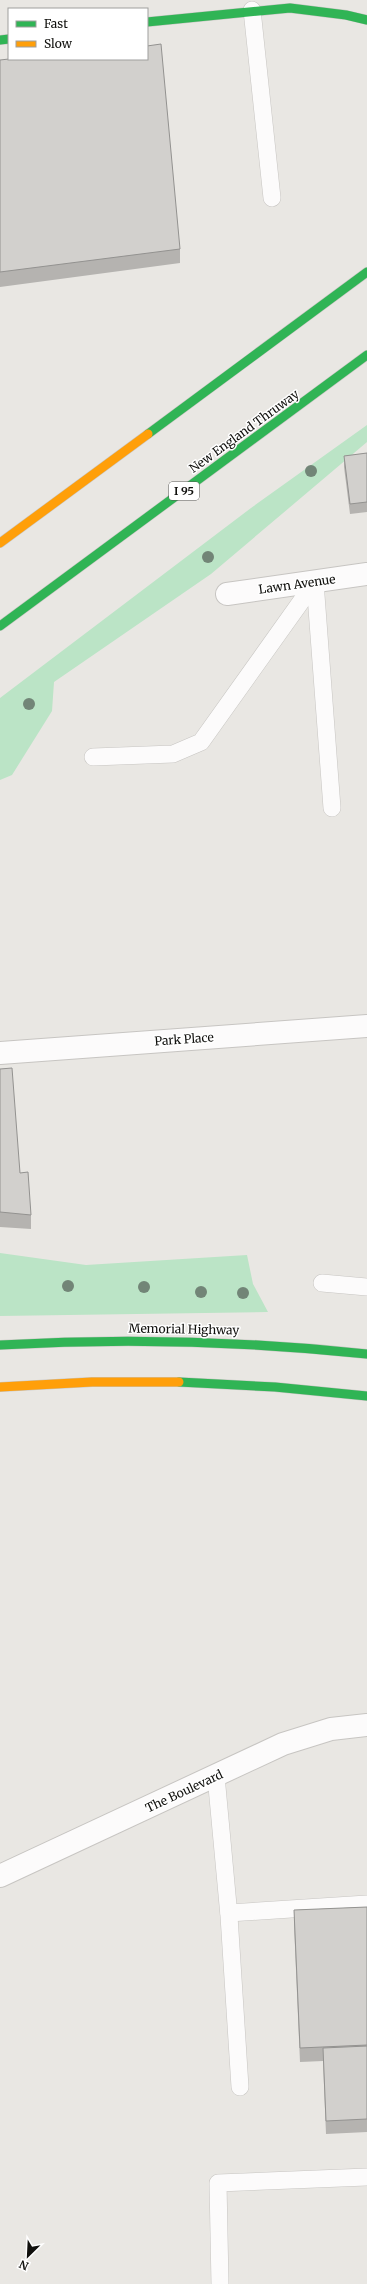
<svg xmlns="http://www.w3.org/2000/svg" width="367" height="2284" font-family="Merriweather,serif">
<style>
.green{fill:#bbe4c6}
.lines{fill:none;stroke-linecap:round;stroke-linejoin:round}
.lane-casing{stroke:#c7c5c2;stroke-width:18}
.street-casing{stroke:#c7c5c2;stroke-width:24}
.fast-casing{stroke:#c7c5c2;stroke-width:10}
.slow-casing{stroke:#c7c5c2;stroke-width:10}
.lane{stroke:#fcfbfb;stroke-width:17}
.street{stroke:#fcfbfb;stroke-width:22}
.fast{stroke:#30b455;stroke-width:9}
.slow{stroke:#ff9f0a;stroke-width:9}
.tree{fill:#728577}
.wall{fill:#b5b3b0}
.building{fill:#d2d0cd;stroke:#939290}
.labels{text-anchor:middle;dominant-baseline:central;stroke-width:3;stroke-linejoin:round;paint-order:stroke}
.shield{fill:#fff;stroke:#585856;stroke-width:1}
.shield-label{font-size:11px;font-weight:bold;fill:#10100d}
.street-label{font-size:12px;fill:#10100d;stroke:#fff}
</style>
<rect width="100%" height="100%" fill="#e9e7e3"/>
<g class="green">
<path d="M367 425V442L211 574 54 682 52 711 12 775 0 780V698L251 508Z"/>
<path d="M0 1253 86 1265 247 1255 253 1284 268 1312 0 1316Z"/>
</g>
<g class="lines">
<defs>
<g id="lane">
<path d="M252 10 272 198"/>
<path d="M315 582 332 808"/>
<path d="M93 757 173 754 201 742 315 582"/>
<path d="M322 1283 367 1287"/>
<path d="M216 1776 229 1916 240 2087"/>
<path d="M229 1913 367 1904"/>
<path d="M220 2284 218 2183 367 2177"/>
</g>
<g id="street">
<path d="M227 594 367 574"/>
<path d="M0 1053 367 1026"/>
<path d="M0 1876 283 1744 331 1729 367 1725"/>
</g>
<g id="fast">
<path d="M147 22 290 8 346 15 367 20"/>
<path d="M0 40 9 39"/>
<path d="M148 434 367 272"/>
<path d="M0 626 367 355"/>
<path d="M0 1345C123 1338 244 1341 367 1354"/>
<path d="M179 1382 275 1387 367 1396"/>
</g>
<g id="slow">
<path d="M0 543 148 434"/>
<path d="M0 1387 92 1382H179"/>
</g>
</defs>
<use href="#lane" class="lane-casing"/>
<use href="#street" class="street-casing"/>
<use href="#fast" class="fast-casing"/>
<use href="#slow" class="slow-casing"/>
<use href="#lane" class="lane"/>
<use href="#street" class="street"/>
<use href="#fast" class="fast"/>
<use href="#slow" class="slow"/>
</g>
<g class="tree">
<circle cx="311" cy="471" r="6"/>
<circle cx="208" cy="557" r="6"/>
<circle cx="29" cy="704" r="6"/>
<circle cx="68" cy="1286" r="6"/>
<circle cx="144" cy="1287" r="6"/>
<circle cx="201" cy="1292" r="6"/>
<circle cx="243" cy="1293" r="6"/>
</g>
<g class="wall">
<path d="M0 60 180 249V263L0 287Z"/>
<path d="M367 453V512L350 514 344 467V456Z"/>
<path d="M0 1069 20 1173 31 1215V1229L0 1227Z"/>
<path d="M367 1907V2132L326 2134 323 2061 300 2062 294 1924V1910Z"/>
</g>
<g class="building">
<path d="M161 44 180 249 0 272V60L9 59H147V46Z"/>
<path d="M367 453V502L350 504 344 456Z"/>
<path d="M12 1068 20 1173 28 1172 31 1215 0 1212V1069Z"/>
<path d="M367 1907V2045L300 2048 294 1910Z"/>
<path d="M367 2046V2119L326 2121 323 2048Z"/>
</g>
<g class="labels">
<rect class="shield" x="169" y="482" width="30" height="18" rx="3"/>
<g class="shield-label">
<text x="184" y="491">I 95</text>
</g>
<g class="street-label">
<text transform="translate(244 431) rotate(-36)">New England Thruway</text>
<text transform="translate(297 584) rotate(-8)">Lawn Avenue</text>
<text transform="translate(184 1039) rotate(-4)">Park Place</text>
<text transform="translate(184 1329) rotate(1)">Memorial Highway</text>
<text transform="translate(184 1791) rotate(-25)">The Boulevard</text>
</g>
</g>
<rect x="8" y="8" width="140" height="52" fill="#ffffff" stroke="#9f9f9e"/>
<rect x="16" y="21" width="20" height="6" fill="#30b455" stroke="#9f9f9e"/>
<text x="44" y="28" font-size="12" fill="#10100d">Fast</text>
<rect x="16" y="41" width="20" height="6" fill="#ff9f0a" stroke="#9f9f9e"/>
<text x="44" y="48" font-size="12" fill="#10100d">Slow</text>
<g transform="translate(28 2256) rotate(204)" stroke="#ffffff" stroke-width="3" paint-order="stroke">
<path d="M0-3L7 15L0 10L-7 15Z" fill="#10100d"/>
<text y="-6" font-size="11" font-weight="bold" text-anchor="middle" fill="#10100d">N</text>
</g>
</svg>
